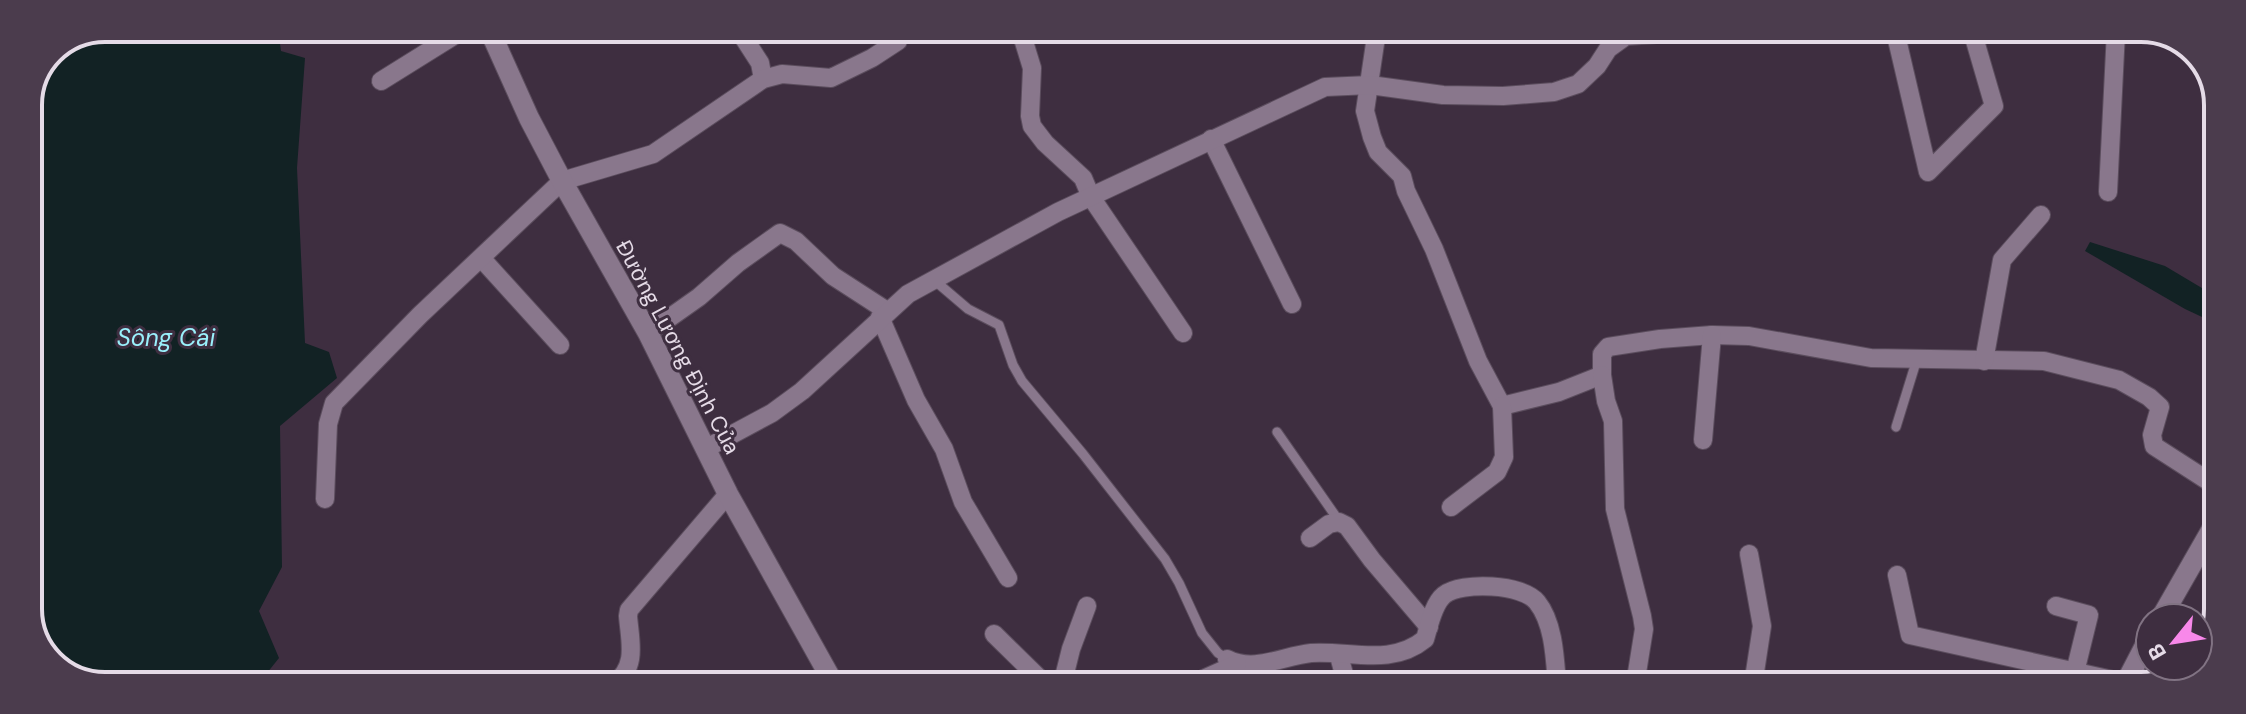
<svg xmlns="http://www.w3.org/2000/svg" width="2246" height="714" font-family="'DM Sans',sans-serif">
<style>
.water{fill:#122224}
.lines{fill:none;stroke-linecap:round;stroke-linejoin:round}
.service-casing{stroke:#5b4d5d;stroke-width:11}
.minor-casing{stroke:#5b4d5d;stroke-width:20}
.tertiary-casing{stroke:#5b4d5d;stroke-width:22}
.service{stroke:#89778c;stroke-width:9}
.minor{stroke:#89778c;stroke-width:18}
.tertiary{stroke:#89778c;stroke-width:20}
.labels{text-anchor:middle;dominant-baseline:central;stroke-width:6;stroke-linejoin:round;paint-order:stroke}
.street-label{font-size:22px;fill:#e5dbe7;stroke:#3e2e40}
.water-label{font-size:24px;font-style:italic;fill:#9af0fb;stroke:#3e2e40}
.rim{fill:none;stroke:#e5dbe7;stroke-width:4}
</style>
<rect width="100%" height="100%" fill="#3e2e40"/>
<g class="water">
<path d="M105 28H278L281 51 305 58 297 168 305 343 329 352 337 378 280 426 282 567 259 611 279 658 259 683H85L44 656 28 614V105L51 50Z"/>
<path d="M2090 242 2165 266 2217 297V324L2185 309 2085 251Z"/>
</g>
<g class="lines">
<defs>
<g id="service">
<path d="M934 280 968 309 999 325 1013 365 1022 381 1083 454 1165 559 1179 583 1202 633 1218 653 1227 659"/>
<path d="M1896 427 1917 359"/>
<path d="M1277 432 1339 521"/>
</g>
<g id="minor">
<path d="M738 29 760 63 763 79"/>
<path d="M1020 29 1032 68 1030 116 1032 126 1045 143 1083 178 1091 197 1183 333"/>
<path d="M1377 30 1365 111 1372 137 1378 152 1402 176 1406 191 1434 249 1478 361 1502 406 1559 392 1602 375V354L1608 347 1660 339 1712 335 1749 336 1871 358 2044 361 2119 380 2149 397 2160 407 2152 435 2154 446 2216 486"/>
<path d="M1886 30 1973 34 2024 31"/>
<path d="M1895 31 1928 172 1994 106 1973 34"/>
<path d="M2068 31H2114"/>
<path d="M381 81 466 28"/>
<path d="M1211 139 1292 304"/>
<path d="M2108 192 2116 31"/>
<path d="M482 259 560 345"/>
<path d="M880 317 916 400 944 449 963 502 1008 578"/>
<path d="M648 333 699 297 738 263 780 233 796 241 833 276 887 311"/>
<path d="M1984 361 2002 260 2041 215"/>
<path d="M1602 375 1606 401 1613 421 1615 509 1642 616 1644 629 1635 685"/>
<path d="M1703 440 1712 335"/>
<path d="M705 449 772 413 802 391 908 294 1058 212 1325 87 1370 85 1443 95 1503 96 1554 92 1578 84 1597 66 1608 49 1626 36 1718 30"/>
<path d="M325 499 328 424 334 403 420 315 562 181 653 154 763 79 782 74 831 78 872 58 898 41"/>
<path d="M1451 507 1497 472 1504 457 1502 406"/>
<path d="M1310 538 1329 524 1339 522 1347 526 1372 560 1429 627"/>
<path d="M1749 554 1762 626 1753 685"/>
<path d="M1897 575 1910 635 2126 683"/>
<path d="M2056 606 2089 615 2075 672"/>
<path d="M994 634 1046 685"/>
<path d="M1339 656 1347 685"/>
<path d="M1227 659C1254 673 1283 656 1311 653 1349 650 1391 667 1425 639 1429 626 1433 604 1444 595 1462 581 1523 584 1537 602 1554 623 1555 659 1557 685"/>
<path d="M391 683V684"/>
<path d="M614 684C638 666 630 642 628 616L629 610 728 494"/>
<path d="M1062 685 1071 649 1087 606"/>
<path d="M1190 685 1237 664"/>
</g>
<g id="tertiary">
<path d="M489 29 529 118 562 181 648 333 728 494 834 684"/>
<path d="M2161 618 2216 522"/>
<path d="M2124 686 2150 636"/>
</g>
</defs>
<use href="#service" class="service-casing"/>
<use href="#minor" class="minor-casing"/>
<use href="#tertiary" class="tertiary-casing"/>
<use href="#service" class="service"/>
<use href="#minor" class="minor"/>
<use href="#tertiary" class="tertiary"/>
</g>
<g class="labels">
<g class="street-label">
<text transform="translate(678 347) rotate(62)">Đường Lương Định Của</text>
</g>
<g class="water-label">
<text x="166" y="337">Sông Cái</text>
</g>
</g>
<path d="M0 0H2246V714H0ZM105 42H2141A63 63 0 0 1 2204 105V609A63 63 0 0 1 2141 672H105A63 63 0 0 1 42 609V105A63 63 0 0 1 105 42Z" fill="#4b3c4d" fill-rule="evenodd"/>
<path class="rim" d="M105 42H2141A63 63 0 0 1 2204 105V609A63 63 0 0 1 2141 672H105A63 63 0 0 1 42 609V105A63 63 0 0 1 105 42Z"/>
<g transform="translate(2174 642) rotate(240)"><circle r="38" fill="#3e2e40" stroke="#817383" stroke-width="2"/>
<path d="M0-6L14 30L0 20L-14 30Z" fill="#f888ea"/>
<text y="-12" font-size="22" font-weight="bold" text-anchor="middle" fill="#e5dbe7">B</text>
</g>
</svg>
